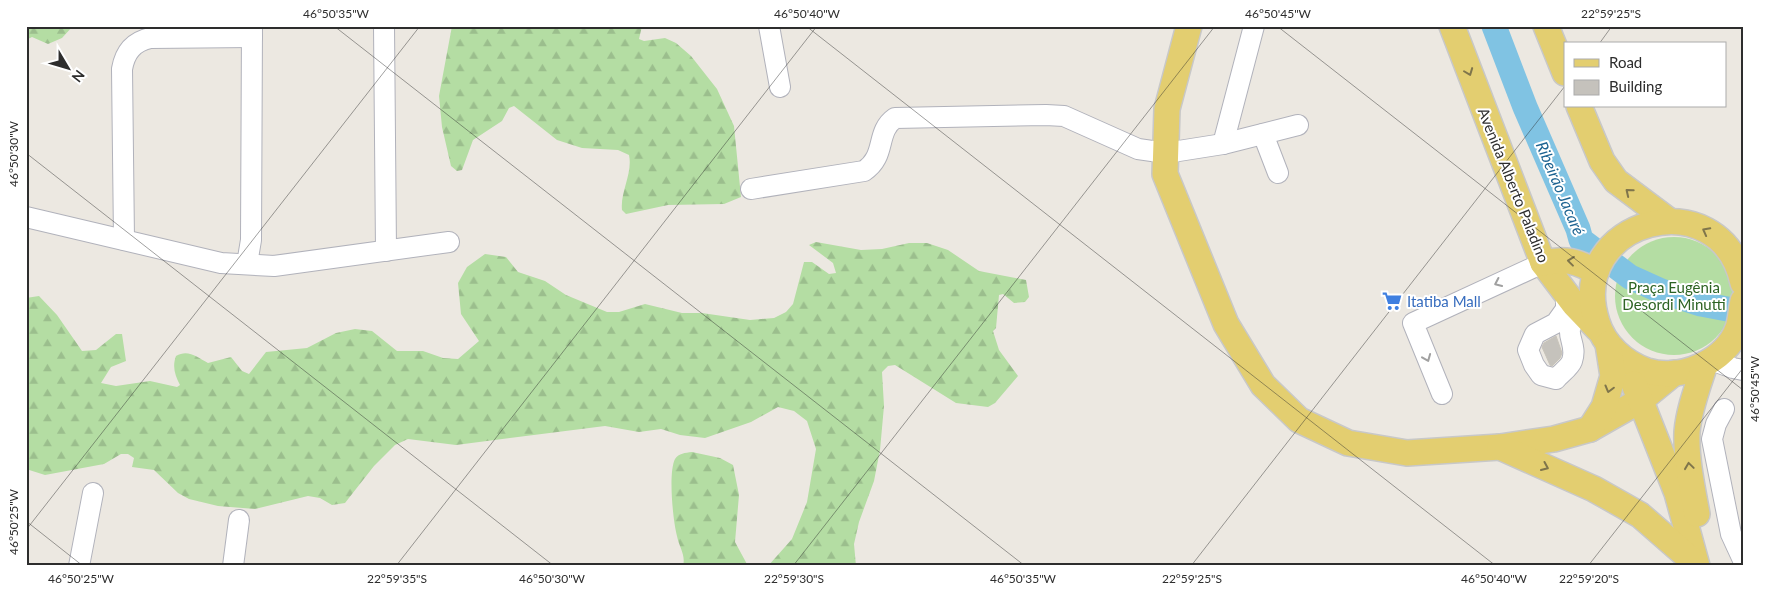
<svg xmlns="http://www.w3.org/2000/svg" width="1769" height="592" font-family="Lato,sans-serif">
<style>
.forest{fill:url(#forest-firs)}
.park{fill:#b4dda3}
.lines{fill:none;stroke-linecap:round;stroke-linejoin:round}
.river{stroke:#80c3e3;stroke-width:25}
.building{fill:#c5c2bc;stroke:#c8c4ba}
.minor-casing{stroke:#b1b2bb;stroke-width:22}
.major-casing{stroke:#c8c8c8;stroke-width:28}
.minor{stroke:#fff;stroke-width:20}
.major{stroke:#e3ce70;stroke-width:25}
.oneway{stroke:#7f754b}
.oneway2{stroke:#a0a0a0}
.ticks{fill:none;stroke:#2d2d2d;stroke-width:1;stroke-opacity:0.45}
.labels{text-anchor:middle;dominant-baseline:central;stroke-width:4;stroke-linejoin:round;paint-order:stroke}
.street-label{font-size:15px;fill:#2d2d2d;stroke:#fff}
.park-label{font-size:15px;fill:#2d6323;stroke:#fff}
.shop-label{font-size:15px;fill:#366cbe;stroke:#fff;text-anchor:start}
.water-label{font-size:16px;font-style:italic;fill:#1c6391;stroke:#fff}
.neatline{fill:none;stroke:#2d2d2d;stroke-width:2}
.ticks-label{font-size:12px;text-anchor:middle;fill:#2d2d2d}
</style>
<defs>
<pattern id="forest-firs" width="22" height="20" patternUnits="userSpaceOnUse" patternTransform="scale(1.25)"><rect width="22" height="20" fill="#b4dda3"/><path d="M5 1l3.5 6h-7zM16 11l3.5 6h-7z" fill="#9bbe8d"/></pattern>
</defs>
<rect width="100%" height="100%" fill="#ece8e1"/>
<g class="forest">
<path d="M26 26H73L62 38 48 44 32 37 26 40Z"/>
<path d="M452 26H642L639 39 644 41 665 38 676 43 691 56 717 89 734 126 741 197 724 204 668 205 626 214 622 210C620 192 633 173 629 155L618 150 582 148 557 140 514 106 509 108 502 121 473 140 462 170 457 171 451 166 442 127 439 96Z"/>
<path d="M816 242 861 250 882 249 909 243H927L948 250 979 271 1026 280 1029 297 1025 302 1014 303 1003 294 999 295 996 328 993 331 999 350 1018 376 995 403 988 407 956 403 895 365 888 366 882 372 884 406 880 450 874 481 859 522 854 544 856 566H768L792 539 807 502 816 449 807 421 794 411 778 407 751 422 705 438 680 435 661 429 639 432 605 426 456 445 408 439 395 445 374 466 345 503 332 505 320 498 308 496 255 509 218 506 189 499 178 493 154 470 132 467 134 458 128 454H121L104 464 45 475 26 469V298L39 296 57 315 82 351 96 350 116 334H122L126 361 111 367 101 383 116 386 150 381 177 387 180 385C175 375 172 367 176 356 188 349 197 357 208 363L231 357 242 371 249 374 266 352 307 348 336 333 355 329 372 331 397 351H423L443 358 458 359 479 341 461 314 458 283 467 267 485 254 506 257 518 272 545 281 566 295 607 312H619L645 304 682 313H702L750 320 774 318 786 312 793 304 804 262H812L829 274 836 273 833 263 809 245Z"/>
<path d="M692 452 720 458 733 465 739 495 735 542 748 566H683C686 555 679 547 677 536 673 521 668 473 675 459 679 453 685 453 692 452Z"/>
</g>
<circle class="park" cx="1674" cy="296" r="59"/>
<g class="lines">
<path class="river" d="M1494 26 1525 107 1578 229 1581 240 1630 277 1661 291 1701 304 1743 312"/>
</g>
<path class="building" d="M1556 336 1562 353 1560 358 1552 366 1550 365 1542 347 1544 343Z"/>
<g class="lines">
<defs>
<g id="minor">
<path d="M384 26 386 251"/>
<path d="M769 26 780 87"/>
<path d="M1263 134 1278 173"/>
<path d="M1223 144 1254 26"/>
<path d="M751 189 864 171C887 156 875 132 895 118L1046 115 1064 116 1138 149 1166 153 1223 144 1298 125"/>
<path d="M26 217 221 263 274 266 449 242"/>
<path d="M124 240 122 69C125 52 133 42 150 38L252 37"/>
<path d="M247 264 251 240 252 26"/>
<path d="M1566 293V309L1556 323 1535 334 1528 350 1534 365 1541 375 1556 379C1560 374 1570 367 1572 361 1579 341 1559 333 1579 316L1586 317"/>
<path d="M1711 360 1733 368 1743 370"/>
<path d="M1442 394 1413 323 1543 263"/>
<path d="M1724 409 1716 424 1712 439 1731 534 1743 560"/>
<path d="M79 566 93 493"/>
<path d="M233 566 239 520"/>
</g>
<g id="major">
<path d="M1189 26 1167 109 1165 174 1226 324 1263 385 1299 420 1348 443 1407 453 1500 447 1554 439 1590 429 1641 400 1674 373"/>
<path d="M1452 26 1543 263 1574 304 1598 329"/>
<path d="M1546 26 1565 73"/>
<path d="M1579 106 1602 161 1616 181 1668 220"/>
<path d="M1543 263C1565 258 1577 261 1596 272"/>
<path d="M1743 283C1721 178 1564 219 1597 322 1604 345 1624 363 1647 371 1681 381 1726 362 1738 328 1741 320 1741 310 1743 301"/>
<path d="M1634 384 1677 493 1697 566"/>
<path d="M1590 429 1604 407 1613 376 1608 344"/>
<path d="M1500 447 1594 489 1640 515 1695 563"/>
<path d="M1697 514C1692 487 1686 459 1687 432 1689 409 1698 386 1705 364"/>
</g>
</defs>
<use href="#minor" class="minor-casing"/>
<use href="#major" class="major-casing"/>
<use href="#minor" class="minor"/>
<use href="#major" class="major"/>
</g>
<defs><path id="oneway-chevron" d="M-2-3.5L2.5 0L-2 3.5" fill="none" stroke-width="1.6" stroke-linecap="round" stroke-linejoin="round" transform="scale(1.25)"/></defs>
<g class="oneway">
<use href="#oneway-chevron" transform="translate(1469 72) rotate(69)"/>
<use href="#oneway-chevron" transform="translate(1629 192) rotate(-141)"/>
<use href="#oneway-chevron" transform="translate(1706 231) rotate(-152)"/>
<use href="#oneway-chevron" transform="translate(1571 261) rotate(-173)"/>
<use href="#oneway-chevron" transform="translate(1609 389) rotate(105)"/>
<use href="#oneway-chevron" transform="translate(1689 466) rotate(-98)"/>
<use href="#oneway-chevron" transform="translate(1545 467) rotate(24)"/>
</g>
<g class="oneway2">
<use href="#oneway-chevron" transform="translate(1498 283) rotate(155)"/>
<use href="#oneway-chevron" transform="translate(1427 358) rotate(68)"/>
</g>
<path class="ticks" d="M334 26 1025 566M806 26 1496 566M1277 26 1743 390M1599 44 1612 26M26 153 554 566M26 521 83 566M26 530 420 26M396 566 817 26M793 566 1215 26M1191 566 1565 86M1588 566 1743 368"/>
<defs>
<symbol id="supermarket-bare" viewBox="-9 -9 18 18"><path d="M-6-5.5h2.5l.6 2H6L4.5 2H-2.5L-4.4-4H-6ZM-1.5 3.2a1.3 1.3 0 1 0 .1 0ZM3 3.2a1.3 1.3 0 1 0 .1 0Z" fill="#3f7fe0" stroke="#fff" stroke-width="2.5" paint-order="stroke"/></symbol>
</defs>
<g fill-rule="evenodd">
<use href="#supermarket-bare" x="1378" y="287" width="28" height="28"/>
</g>
<g class="labels">
<g class="street-label">
<text transform="translate(1514 185) rotate(68)">Avenida Alberto Paladino</text>
</g>
<g class="park-label">
<text x="1674" y="287">Praça Eugênia<tspan x="1674" dy="17">Desordi Minutti</tspan></text>
</g>
<g class="shop-label">
<text x="1407" y="301">Itatiba Mall</text>
</g>
<g class="water-label">
<text transform="translate(1561 188) rotate(67)">Ribeirão Jacaré</text>
</g>
</g>
<rect width="1769" height="592" fill="none" stroke="#ffffff" stroke-width="55"/>
<rect x="1564" y="42" width="162" height="65" fill="#ffffff" stroke="#ababab"/>
<rect x="1574" y="59" width="25" height="8" fill="#e3ce70" stroke="#ababab"/>
<text x="1609" y="68" font-size="15" fill="#2d2d2d">Road</text>
<rect x="1574" y="80" width="25" height="15" fill="#c5c2bc" stroke="#ababab"/>
<text x="1609" y="92" font-size="15" fill="#2d2d2d">Building</text>
<g transform="translate(68 68) rotate(128)" stroke="#ffffff" stroke-width="4" paint-order="stroke">
<path d="M0-4L9 19L0 12L-9 19Z" fill="#2d2d2d"/>
<text y="-8" font-size="14" font-weight="bold" text-anchor="middle" fill="#2d2d2d">N</text>
</g>
<rect x="28" y="28" width="1714" height="536" class="neatline"/>
<g class="ticks-label">
<text x="336" y="18">46°50'35"W</text>
<text x="807" y="18">46°50'40"W</text>
<text x="1278" y="18">46°50'45"W</text>
<text x="1611" y="18">22°59'25"S</text>
<text transform="translate(14 154) rotate(-90)" y="4">46°50'30"W</text>
<text transform="translate(1755 389) rotate(-90)" y="4">46°50'45"W</text>
<text transform="translate(14 522) rotate(-90)" y="4">46°50'25"W</text>
<text x="81" y="583">46°50'25"W</text>
<text x="397" y="583">22°59'35"S</text>
<text x="552" y="583">46°50'30"W</text>
<text x="794" y="583">22°59'30"S</text>
<text x="1023" y="583">46°50'35"W</text>
<text x="1192" y="583">22°59'25"S</text>
<text x="1494" y="583">46°50'40"W</text>
<text x="1589" y="583">22°59'20"S</text>
</g>
</svg>
